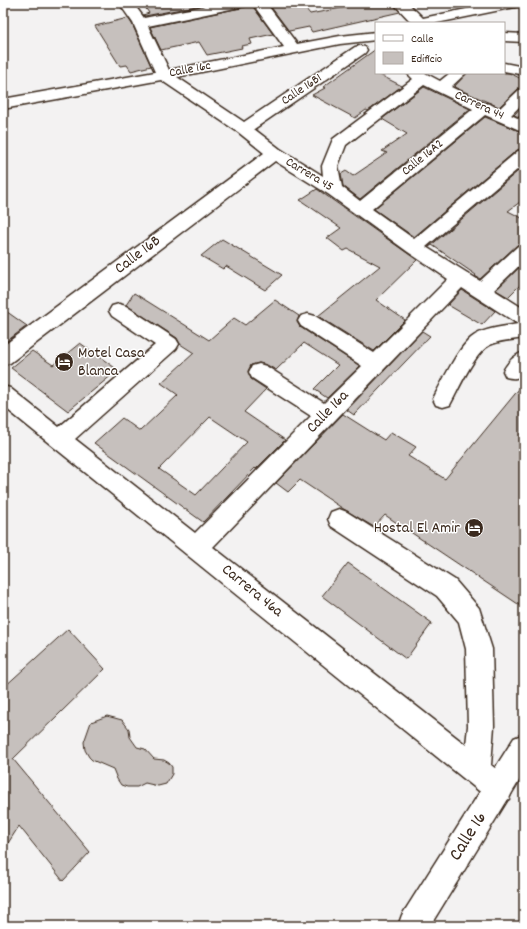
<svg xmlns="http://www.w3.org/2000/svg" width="527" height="929" font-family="Dekko,sans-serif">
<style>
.building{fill:#c6c0bd;stroke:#3b2a1e;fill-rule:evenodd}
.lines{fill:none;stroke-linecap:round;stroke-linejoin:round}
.minor-casing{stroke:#3b2a1e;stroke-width:3}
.highway-casing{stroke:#3b2a1e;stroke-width:3}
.minor{fill:#fff;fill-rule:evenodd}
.highway{fill:#fff;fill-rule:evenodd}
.labels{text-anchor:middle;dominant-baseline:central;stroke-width:3;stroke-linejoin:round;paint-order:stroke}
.far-street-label{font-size:13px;fill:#3b2a1e;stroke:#fff}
.street-label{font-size:16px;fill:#3b2a1e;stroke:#fff}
.poi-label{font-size:16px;fill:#3b2a1e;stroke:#fff;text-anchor:start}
.near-street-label{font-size:19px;fill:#3b2a1e;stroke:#fff}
</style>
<rect width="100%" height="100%" fill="#f3f2f2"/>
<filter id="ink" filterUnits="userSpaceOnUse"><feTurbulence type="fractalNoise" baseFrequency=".025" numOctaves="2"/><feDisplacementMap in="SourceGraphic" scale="8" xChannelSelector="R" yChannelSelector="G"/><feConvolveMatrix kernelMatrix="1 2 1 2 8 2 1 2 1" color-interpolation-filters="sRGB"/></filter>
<g filter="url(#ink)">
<g class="building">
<path d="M142 3H212L145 16 143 15 149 13Z"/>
<path d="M268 3H301L310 14 367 3H392L400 12 312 32 309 27 289 31Z"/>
<path d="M248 4H251L273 34 250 39 252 44 241 46 242 48 207 55 199 42 161 50 150 27 245 7Z"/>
<path d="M128 18 132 24 151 66 131 71 127 65 120 66 95 26Z"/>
<path d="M376 49V73L402 86 368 111 366 110 355 118 312 95 325 88 323 87Z"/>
<path d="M467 73H509L524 80V87L518 89 499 107 454 87Z"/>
<path d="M424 87 470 109 360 199 343 186 341 174 346 171 353 176 387 153 382 151 407 134 382 119Z"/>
<path d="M524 104V119L514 115Z"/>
<path d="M485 117 524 133V147L517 150 414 237 374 209Z"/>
<path d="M524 166V199L508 211 524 219V243L517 245 480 279 475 276 476 275 432 245 429 247Z"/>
<path d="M317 189 417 260 376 300 405 320 374 351 318 316 380 266 348 249 344 251 327 238 341 228 300 200Z"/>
<path d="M222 239 282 275 265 290 226 266 223 269 201 256Z"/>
<path d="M524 263V281L508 297 496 290Z"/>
<path d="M462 290 495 311 482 325 448 305Z"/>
<path d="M134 293 209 340 234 318 245 325 275 300 299 316 297 322 300 327 360 366 327 398 314 389 338 365 304 343 276 370 267 365 259 363 251 365 248 371 251 379 266 389 244 412 285 440 256 469 255 468 203 522 94 443 122 418 140 431 178 395 161 383 194 353 180 344 177 338 126 305ZM210 417 247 442 196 495 159 469Z"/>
<path d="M3 309 27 326 3 344Z"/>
<path d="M422 331 430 336 354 415 347 410Z"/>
<path d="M80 343 118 370 68 411 11 368 32 351 53 365Z"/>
<path d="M524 383V608L385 515 374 527 342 508 300 480 288 492 276 483 343 414 384 440 391 432 416 447 408 456 445 479Z"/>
<path d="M348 563 432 623 406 659 322 596Z"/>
<path d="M68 629 105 669 13 759 90 852 63 881 19 826 3 851V688Z"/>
<path d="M107 716 122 720 129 729 130 737 137 747 145 749 154 759 164 760 169 763 172 767V774L166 784 158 786 145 783 137 787H127L121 785 117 779 113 769 92 760 89 757 85 750 84 742 91 722Z"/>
</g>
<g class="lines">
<defs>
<g id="minor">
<path d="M119 3H133L144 18 220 3H247L245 6 240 7 148 26 169 70 284 47 252 3H266L297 44 340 36 376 32V40L340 44 177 77 244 122 355 47 360 46 365 47 367 50 365 53 254 129 280 149 323 176 322 166 333 139 413 79 407 73H425L440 81 450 73H466L451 87 484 103 490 104 499 109 519 90 524 88V102L511 115 524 121V132L485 115 372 209 414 239 518 151 524 150V164L426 247 480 281 518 246 524 244V261L494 290 524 309V338C513 340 500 340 490 345 474 353 459 389 450 405L443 407 436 405 433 399 436 393C445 377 457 350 471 338 483 328 503 327 518 324L462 288 213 547 466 745 468 726 466 649 459 622 437 596 331 526 328 519 331 512 339 509 347 512 455 580 479 608 492 649 494 726 491 765 509 779 513 789 509 799 499 803 489 799 3 406V386L10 388 59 427 155 345 112 316 109 311 112 306 119 304 126 306 176 339 179 344 176 349 75 439 195 533 311 416 252 378 249 372 252 366 259 364 266 366 324 403 362 366 301 326 298 321 301 316 308 314 315 316 374 353 448 279 408 252 328 194 275 161 10 363 3 365V346L264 153 238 132 161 80 3 109V99L155 72 133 23ZM424 85 473 109 360 201 342 187 338 166 346 145Z"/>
<path d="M393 3H408L423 18 495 3H522L520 6 515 7 437 23H410L411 22Z"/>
<path d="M504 33 524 34V42L504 41Z"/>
<path d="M504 63 524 67V75L504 71Z"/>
<path d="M524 352V373C518 379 514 379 506 377L503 371C508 362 514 355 524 352Z"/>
</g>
<path id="highway" d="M524 734V773L430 926H398L402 915 514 738Z"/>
</defs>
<use href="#minor" class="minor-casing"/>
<use href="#highway" class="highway-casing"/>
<use href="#minor" class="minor"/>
<use href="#highway" class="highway"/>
</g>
</g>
<defs>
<symbol id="hotel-disc" viewBox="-11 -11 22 22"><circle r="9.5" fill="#3b2a1e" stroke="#fff"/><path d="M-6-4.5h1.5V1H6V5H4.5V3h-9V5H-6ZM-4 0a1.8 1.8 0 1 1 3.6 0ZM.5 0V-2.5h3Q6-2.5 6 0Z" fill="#fff"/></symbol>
</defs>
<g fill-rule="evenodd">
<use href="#hotel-disc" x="53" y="351" width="22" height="22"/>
<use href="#hotel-disc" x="463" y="517" width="22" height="22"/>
</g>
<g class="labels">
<g class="far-street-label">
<text transform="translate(190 70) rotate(-11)">Calle 16c</text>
<text transform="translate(302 90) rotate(-34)">Calle 16B1</text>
<text transform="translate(479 106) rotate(25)">Carrera 44</text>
<text transform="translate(423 158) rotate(-39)">Calle 16A2</text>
<text transform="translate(309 175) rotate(31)">Carrera 45</text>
</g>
<g class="street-label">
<text transform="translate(138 255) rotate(-37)">Calle 16B</text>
<text transform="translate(328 412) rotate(-46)">Calle 16a</text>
<text transform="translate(252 591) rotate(39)">Carrera 46a</text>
</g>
<g class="poi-label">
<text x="78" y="353">Motel Casa<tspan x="78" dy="18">Blanca</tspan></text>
<text x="460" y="528" text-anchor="end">Hostal El Amir</text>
</g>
<g class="near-street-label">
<text transform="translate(469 837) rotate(-58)">Calle 16</text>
</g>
</g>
<rect width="527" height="929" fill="none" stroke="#fff" stroke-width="16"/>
<rect x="8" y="8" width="511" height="913" fill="none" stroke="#3b2a1e" stroke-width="1.5" filter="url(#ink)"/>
<rect x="375" y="22" width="130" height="52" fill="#ffffff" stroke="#b1aaa5"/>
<rect x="383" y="35" width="20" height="6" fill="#ffffff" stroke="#b1aaa5"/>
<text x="411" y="42" font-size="12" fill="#3b2a1e">Calle</text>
<rect x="383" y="52" width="20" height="12" fill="#c6c0bd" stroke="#b1aaa5"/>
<text x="411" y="62" font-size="12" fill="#3b2a1e">Edificio</text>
</svg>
